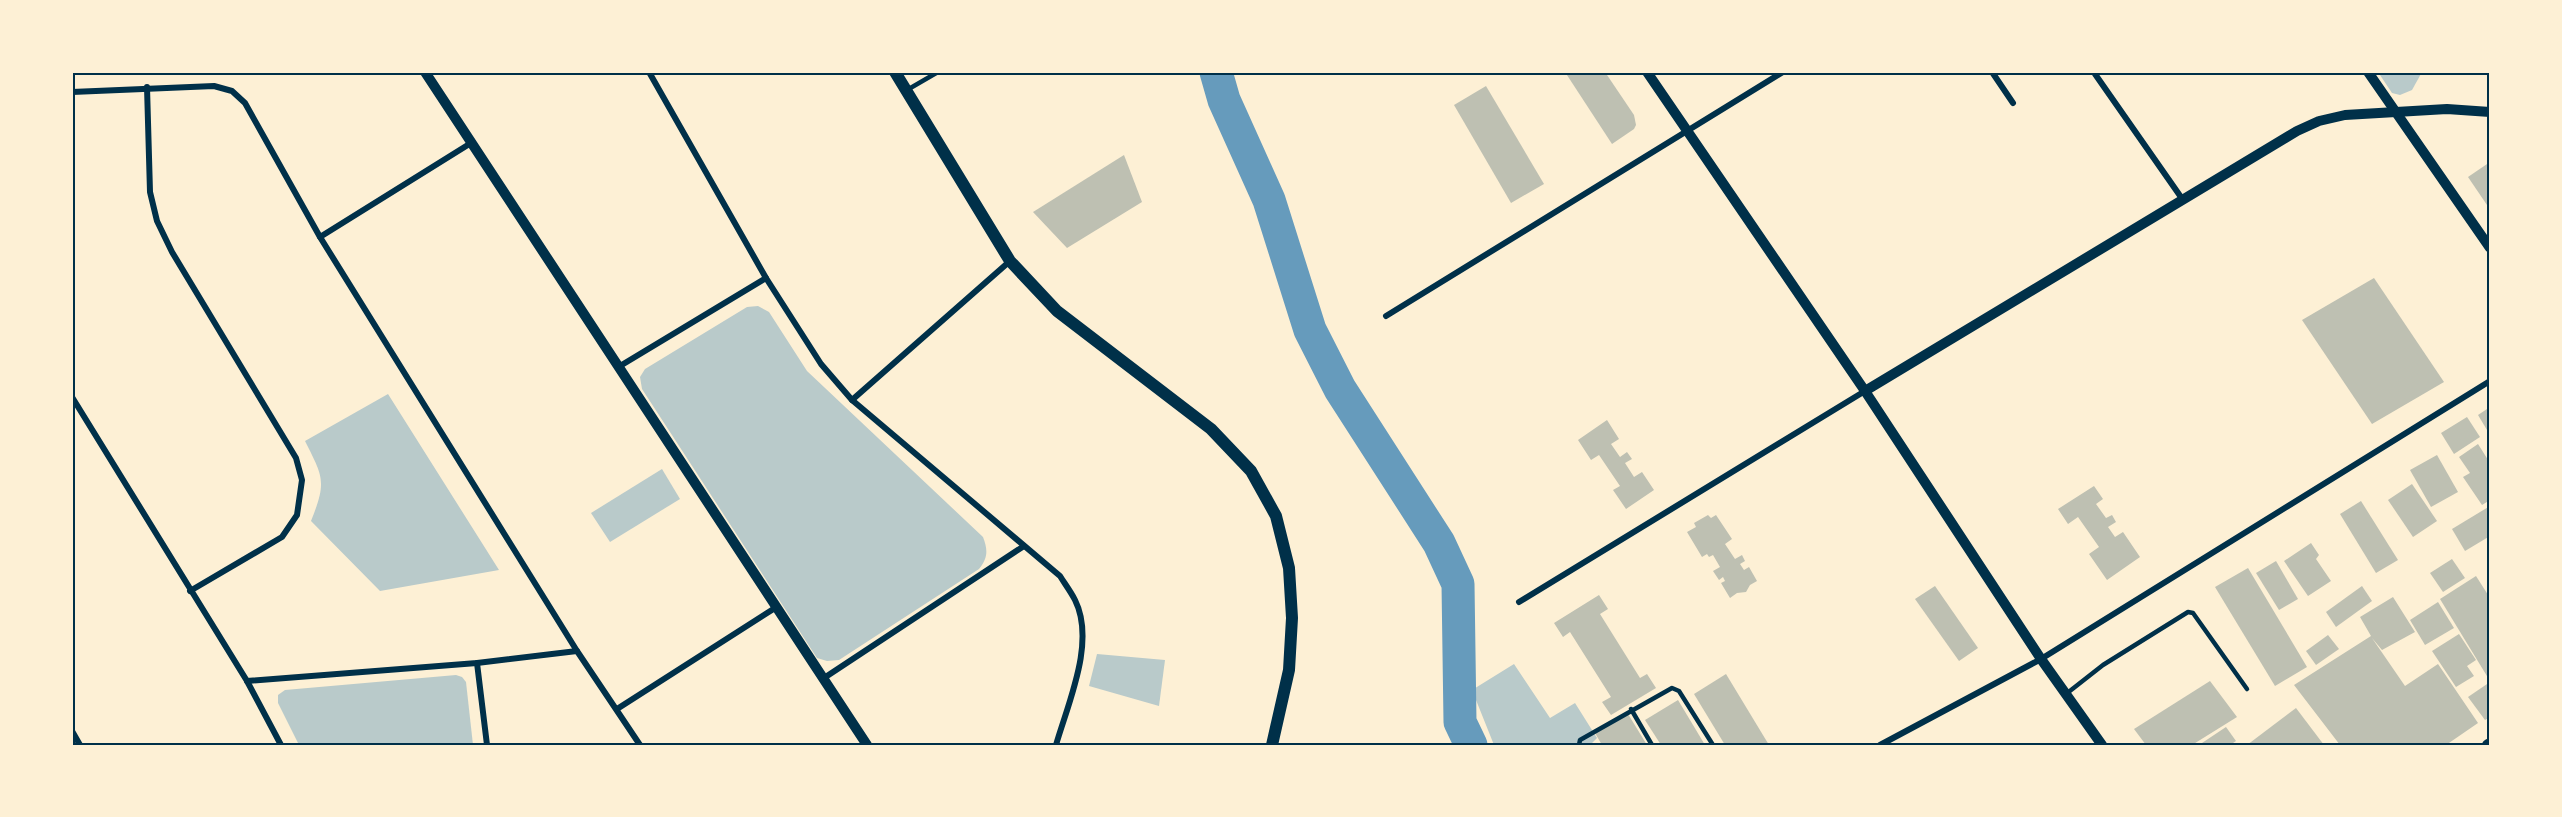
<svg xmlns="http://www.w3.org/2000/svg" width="2562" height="817" font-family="'Asap Condensed',sans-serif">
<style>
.green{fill:#b9caca}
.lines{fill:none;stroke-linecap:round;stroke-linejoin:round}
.river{stroke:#669bbc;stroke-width:33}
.building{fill:#bec0b2}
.service{stroke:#003049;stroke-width:4.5}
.minor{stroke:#003049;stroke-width:6}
.tertiary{stroke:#003049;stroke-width:10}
.secondary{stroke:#003049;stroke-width:12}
.neatline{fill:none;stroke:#003049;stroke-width:2}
</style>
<rect width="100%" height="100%" fill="#fdf0d5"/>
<g class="green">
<path d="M2378 72H2422L2412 90 2400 95 2392 93Z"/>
<path d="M758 306 769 312 807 371 983 537C988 550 988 558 979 569L839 660 827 661 817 658 642 389 640 377 645 369 747 307Z"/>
<path d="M388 394 499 570 380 591 311 521C327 481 323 477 305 441Z"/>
<path d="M662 469 680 499 610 542 591 513Z"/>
<path d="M1097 654 1165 660 1159 706 1089 686Z"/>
<path d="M1514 664 1550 718 1575 703 1597 738 1590 745H1494L1472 690Z"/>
<path d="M456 675 462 677 466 682 473 745H299L278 703V695L285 690Z"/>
</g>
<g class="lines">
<path class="river" d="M1216 72 1224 100 1269 200 1310 330 1340 389 1439 543 1458 584 1460 722 1471 745"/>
</g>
<g class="building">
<path d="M1565 72H1605L1634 115 1636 125 1634 129 1612 144Z"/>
<path d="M1486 86 1544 184 1511 203 1454 105Z"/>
<path d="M1124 155 1142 202 1067 248 1033 212Z"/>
<path d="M2490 162V204L2487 205 2468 177Z"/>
<path d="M2374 278 2444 382 2372 424 2302 320Z"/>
<path d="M2490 407V435L2478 415Z"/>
<path d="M2467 417 2480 437 2454 454 2441 433Z"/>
<path d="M1607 420 1619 439 1611 444 1620 457 1627 452 1632 459 1625 463 1634 477 1642 472 1654 490 1626 509 1613 490 1620 486 1599 455 1591 460 1578 440Z"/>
<path d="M2478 444 2490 463V500L2482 505 2463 477 2470 473 2459 457Z"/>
<path d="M2437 455 2458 492 2431 507 2410 470Z"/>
<path d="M2412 484 2437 521 2413 537 2388 500Z"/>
<path d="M2094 486 2103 499 2096 504 2106 518 2112 515 2116 522 2108 527 2115 537 2123 532 2140 557 2107 580 2089 554 2099 547 2078 517 2068 524 2058 509Z"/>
<path d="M2361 501 2398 560 2376 573 2340 514Z"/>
<path d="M2490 506V536L2465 551 2452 529Z"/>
<path d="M1708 515 1711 518 1716 515 1732 539 1725 544 1735 559 1742 555 1745 561 1740 564 1744 570 1749 567 1757 581 1750 585 1746 592 1737 593 1730 598 1721 583 1725 581 1723 577 1719 580 1713 571 1720 567 1713 555 1709 557 1707 554 1702 557 1687 532 1696 527 1694 523Z"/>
<path d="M2311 543 2319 555 2316 559 2331 581 2308 596 2284 561Z"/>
<path d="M2452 559 2465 578 2443 592 2430 573Z"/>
<path d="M2276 561 2298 599 2279 610 2256 573Z"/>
<path d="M2248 568 2307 667 2275 686 2215 587Z"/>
<path d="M2476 576 2490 598V681L2440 599Z"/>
<path d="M1935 586 1978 648 1959 661 1915 599Z"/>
<path d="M2362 586 2372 601 2336 627 2326 612Z"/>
<path d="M1599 595 1608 609 1600 614 1640 678 1647 674 1656 688 1611 715 1602 702 1611 697 1570 632 1563 637 1554 623Z"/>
<path d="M2393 597 2415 632 2382 650 2372 638 2405 686 2438 664 2478 723 2446 745H2340L2294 685 2371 636 2360 617Z"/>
<path d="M2438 602 2454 628 2425 645 2410 620Z"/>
<path d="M2459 634 2476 660 2467 666 2474 676 2456 687 2432 651Z"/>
<path d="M2328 635 2339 649 2316 665 2306 651Z"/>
<path d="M1726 674 1769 745H1725L1694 694Z"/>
<path d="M2210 681 2237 717 2192 745H2146L2134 729Z"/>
<path d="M2490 682V717L2485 720 2468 697Z"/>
<path d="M1678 700 1705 745H1661L1645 720Z"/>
<path d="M2296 708 2324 745H2247Z"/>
<path d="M1628 714 1647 745H1602L1595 733Z"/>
<path d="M2226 727 2236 741 2230 745H2199Z"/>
</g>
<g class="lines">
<g class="service">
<path d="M907 90 938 72"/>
<path d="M2066 694 2103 665 2188 612 2193 613 2247 689"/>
<path d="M1631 709 1652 745"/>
<path d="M1579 745 1580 740 1672 688 1679 691 1713 745"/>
</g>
<g class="minor">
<path d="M649 72 766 278 821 364 852 400 1060 576C1065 584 1071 592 1075 600 1096 642 1068 703 1056 745"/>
<path d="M1992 72 2013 103"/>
<path d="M2095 74 2183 200"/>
<path d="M147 87 150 192 157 221 172 252 296 458 302 480 297 515 282 537 190 591"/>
<path d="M72 92 214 86 232 91 245 103 320 237 577 651 640 745"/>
<path d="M320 237 471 143"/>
<path d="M1386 316 1783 72"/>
<path d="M620 366 766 278"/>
<path d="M72 397 247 681 281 745"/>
<path d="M852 400 1010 261"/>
<path d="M1519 602 1865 391"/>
<path d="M477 663 487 745"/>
<path d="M824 678 1024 546"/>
<path d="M247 681 477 663 577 651"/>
<path d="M617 709 775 608"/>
<path d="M72 731 80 745"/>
<path d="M1880 745 2041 659 2490 381"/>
</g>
<g class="tertiary">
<path d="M425 72 867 745"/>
<path d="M1647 72 1865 391 2041 659 2102 745"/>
<path d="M2368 72 2490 248"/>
<path d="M1865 391 2297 131 2319 121 2345 115 2447 109 2490 112"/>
</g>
<g class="secondary">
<path d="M895 72 1010 261 1057 311 1211 429 1251 471 1276 516 1289 568 1292 618 1289 670 1272 745"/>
<path d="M2488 745 2490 744"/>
</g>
</g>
<rect width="2562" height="817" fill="none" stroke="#fdf0d5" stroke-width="147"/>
<rect x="74" y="74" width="2414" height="670" class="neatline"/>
</svg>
